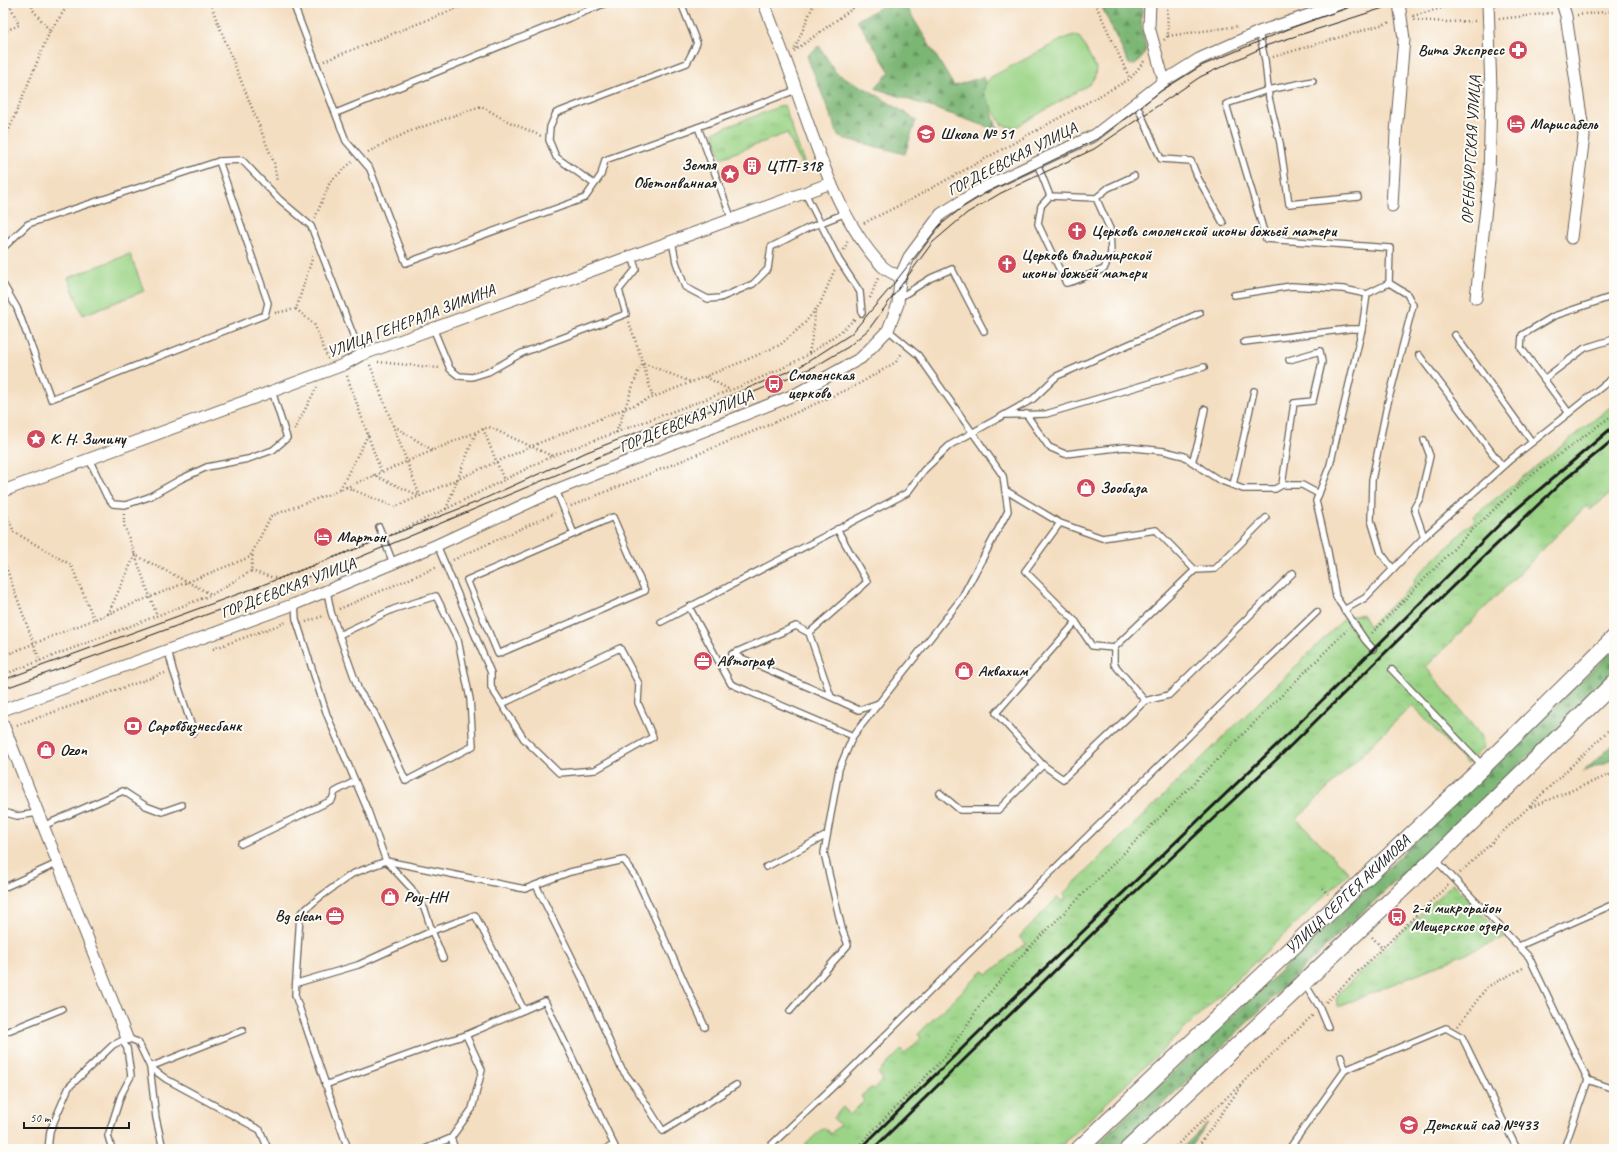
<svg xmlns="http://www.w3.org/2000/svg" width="1617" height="1152" font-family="Caveat,sans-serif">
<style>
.grass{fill:url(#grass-tufts);stroke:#5c7852}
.forest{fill:url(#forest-firs);stroke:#4c6948}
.park{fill:#9bd487;stroke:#5c7852}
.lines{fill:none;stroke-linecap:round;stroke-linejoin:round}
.lane-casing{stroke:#686056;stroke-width:8}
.street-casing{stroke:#686056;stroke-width:13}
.secondary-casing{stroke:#686056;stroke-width:18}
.path{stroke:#686056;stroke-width:2.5;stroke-dasharray:1 3;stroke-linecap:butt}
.lane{stroke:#fff;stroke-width:5.5}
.street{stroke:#fff;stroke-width:11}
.secondary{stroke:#fff;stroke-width:16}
.tram{stroke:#1c1c1c;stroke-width:1}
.rail{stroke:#1c1c1c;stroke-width:3}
.labels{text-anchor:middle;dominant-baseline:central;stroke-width:4;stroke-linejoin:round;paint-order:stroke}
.poi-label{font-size:16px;font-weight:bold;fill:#1c1c1c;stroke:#fdfcf7;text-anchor:start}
.street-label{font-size:16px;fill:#1c1c1c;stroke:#fdfcf7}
</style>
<defs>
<pattern id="grass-tufts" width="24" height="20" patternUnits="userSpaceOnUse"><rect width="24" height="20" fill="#9bd487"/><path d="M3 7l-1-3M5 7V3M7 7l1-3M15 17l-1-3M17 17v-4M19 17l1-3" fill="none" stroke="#85b574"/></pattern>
<pattern id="forest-firs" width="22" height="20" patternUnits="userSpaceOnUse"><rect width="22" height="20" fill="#7cb674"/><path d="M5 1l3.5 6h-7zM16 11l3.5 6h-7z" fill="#65935e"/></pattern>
</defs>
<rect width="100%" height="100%" fill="#fdfcf7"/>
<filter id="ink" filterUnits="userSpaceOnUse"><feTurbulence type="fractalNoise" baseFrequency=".025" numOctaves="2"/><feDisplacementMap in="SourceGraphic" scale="8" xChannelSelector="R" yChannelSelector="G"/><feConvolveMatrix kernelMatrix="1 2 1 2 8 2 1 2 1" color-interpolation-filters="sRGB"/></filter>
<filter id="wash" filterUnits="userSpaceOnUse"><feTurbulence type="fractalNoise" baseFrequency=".012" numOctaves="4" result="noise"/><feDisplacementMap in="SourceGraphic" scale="16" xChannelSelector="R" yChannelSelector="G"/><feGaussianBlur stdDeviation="0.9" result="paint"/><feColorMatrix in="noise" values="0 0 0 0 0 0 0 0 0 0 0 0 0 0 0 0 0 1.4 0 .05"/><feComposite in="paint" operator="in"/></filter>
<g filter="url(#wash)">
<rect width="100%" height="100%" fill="#f4dec1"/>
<g class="grass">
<path d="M784 105 807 171 805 172 787 133 721 158 713 132Z"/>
<path d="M1614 404V491L1590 510 1586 506 1426 667 1480 735 1484 747 1467 764 1412 705 1297 819 1349 873 1058 1149H801L824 1127 830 1134 840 1125 833 1118 843 1107 850 1115 864 1101 861 1096 871 1088 874 1089 883 1080 878 1073 901 1050 905 1054 921 1038 918 1034 983 971 988 974 1026 943 1019 937 1058 897 1063 903 1066 897 1063 894 1345 618 1362 614 1369 626 1415 583 1414 579 1476 519 1474 516Z"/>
<path d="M1453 883 1505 937 1338 1007 1336 999 1340 992Z"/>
</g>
<g class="forest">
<path d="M889 3H904L954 86 983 77 997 130 875 88 890 72 857 20Z"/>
<path d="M1100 3H1143C1142 11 1140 21 1142 29 1144 46 1152 53 1133 65L1129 64Z"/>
<path d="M819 46 836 73 872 92 916 120 905 154 839 137 807 56Z"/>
<path d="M1614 649V673L1554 733 1336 937 1116 1149H1092L1334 920Z"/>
<path d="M1614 744V759L1583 772Z"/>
<path d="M1208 1123 1189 1149H1181Z"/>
</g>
<g class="park">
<path d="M1074 35 1080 38 1096 68 1095 76 1090 84 1016 127H1008L1001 124 983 92 986 83 991 77 1065 38Z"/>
<path d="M130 254 144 291 83 315 68 278Z"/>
</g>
</g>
<g filter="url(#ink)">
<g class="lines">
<defs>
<g id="lane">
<path d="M293 3 346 141 370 169 406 263 585 198 601 175 605 160 698 127 796 90"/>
<path d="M1259 32 1265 60 1269 98 1280 143 1289 204 1358 197"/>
<path d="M1313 81 1268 90 1226 104 1266 239 1390 248 1389 283"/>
<path d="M1136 103 1161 159 1191 161 1198 178 1223 223"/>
<path d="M336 113 606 3"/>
<path d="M698 127 732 220"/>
<path d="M219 161 242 160 279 199 311 226 361 355"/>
<path d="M1037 163 1050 196 1041 206 1038 224 1066 283 1074 281 1104 269 1111 253 1110 229 1096 198 1050 196"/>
<path d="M594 184 556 157 549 140 550 127 556 113 687 63 697 43 681 3"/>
<path d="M805 193 839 260 860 292 862 313"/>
<path d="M1096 198 1108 188 1134 176"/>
<path d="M672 241 676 262 685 287 708 299 720 298 753 284 768 269 771 247 808 228 846 213"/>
<path d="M3 248 28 224 219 161 268 303 265 315 51 399 17 308 3 284"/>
<path d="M1389 283 1407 294 1413 305 1386 410 1372 480 1371 520 1381 553 1393 569"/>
<path d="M1234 295 1291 286 1343 289 1367 294"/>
<path d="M899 298 931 278 952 269 984 331"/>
<path d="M433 328 450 369 459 376 472 377 488 372 522 353 626 314 619 290 636 269 632 256"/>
<path d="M1455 335 1532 442"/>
<path d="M1244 342 1349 329H1362"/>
<path d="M1419 355 1502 466"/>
<path d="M1544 379 1585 348 1614 339"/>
<path d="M1569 413 1521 348 1522 335 1554 316 1614 296"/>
<path d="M1026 414 1049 447 1065 454 1125 447 1164 451 1184 456 1202 469 1219 480 1243 489H1275L1282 485H1302L1319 494"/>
<path d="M1007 415 1046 414 1204 367"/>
<path d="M1424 440 1430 456 1420 498 1414 508 1424 537"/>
<path d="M89 459 107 497 113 504 125 505 149 497 181 479 207 467 248 459 273 450 287 438 272 391"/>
<path d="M1192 462 1198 443 1205 409"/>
<path d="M1233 485 1254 391"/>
<path d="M1282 485 1294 403 1313 401 1322 362 1320 351 1289 360"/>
<path d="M556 490 574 534 613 517 645 591 498 654 467 580 574 534"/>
<path d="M1005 490 1060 523 1102 538 1156 530 1195 570 1114 648V664L1145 701 1063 779 1043 765 996 713 1076 622 1025 571 1060 523"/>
<path d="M379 527 393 563"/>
<path d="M437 545 491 673V687L524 739 559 773 595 770 653 737 638 703 639 684 620 648 502 704"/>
<path d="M1195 570 1215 569 1266 518"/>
<path d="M327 591 331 612 359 691 374 712 406 781 473 746 470 699 458 640 436 596 394 609 339 635"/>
<path d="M295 604 296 619 327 715 368 811 386 861 525 889 570 872 624 860 636 877 705 1027"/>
<path d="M689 607 731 684 853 736"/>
<path d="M1344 610 1365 598 1424 537 1511 459 1614 377"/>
<path d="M661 622 907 493 924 470 950 445 1033 399 1057 376 1200 313"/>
<path d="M1076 622 1092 646 1114 648"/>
<path d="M809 633 796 626 732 654 831 697 809 633 867 582 837 529"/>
<path d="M1373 649 1365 640 1336 597 1328 552 1316 501 1330 465 1362 329 1367 294 1389 283"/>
<path d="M168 650 173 670 194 733"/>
<path d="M1392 670 1483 766"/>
<path d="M831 697 859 710 879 703"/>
<path d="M1145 701 1169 695 1293 573"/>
<path d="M940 793 960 810H998L1043 765"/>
<path d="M3 812 17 816 38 813"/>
<path d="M43 826 123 791 146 806 162 812 182 805"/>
<path d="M241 844 332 800 335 792 355 781"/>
<path d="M1435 859 1529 957 1588 1080"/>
<path d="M766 867 827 835"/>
<path d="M536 885 582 978 621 1068 638 1091 663 1131 736 1085"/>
<path d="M3 888 58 863"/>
<path d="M1519 946 1614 904"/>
<path d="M297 983 358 965 432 931 475 915 524 1010"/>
<path d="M1305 984 1320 1008 1328 1027"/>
<path d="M790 1011 848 945 842 929 824 853 839 769 853 736 961 599 1008 511 1003 476 918 355 888 330"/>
<path d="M3 1033 62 1009"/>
<path d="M1341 1056 1345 1070"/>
<path d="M325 1085 444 1042 466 1035 545 1001 616 1149"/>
<path d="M451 1138 455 1149"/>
<path d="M48 1149 50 1131 69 1087 113 1045 127 1038 138 1042 150 1067 166 1079 260 1130 268 1149"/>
<path d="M112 1149 108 1136 121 1095 131 1076 127 1048 122 1041"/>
<path d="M163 1149 156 1118 150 1067 243 1030"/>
<path d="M348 1149 295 995 300 914 320 897 352 874 386 861 411 888 425 910 432 931 443 958"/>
<path d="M425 1149 451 1138 472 1109 482 1070 466 1035"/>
<path d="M606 1149 614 1145"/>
<path d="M767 1149 839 1081 1249 677 1317 612"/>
<path d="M1289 1149 1345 1070 1446 1028 1462 1037 1517 1149"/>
<path d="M1564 1149 1588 1080 1614 1089"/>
</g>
<g id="street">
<path d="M764 3C775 33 787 62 797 92 817 149 840 222 882 266 887 271 895 274 900 277"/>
<path d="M1150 3 1149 27 1164 81"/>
<path d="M1562 3 1566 16 1584 136 1571 238"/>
<path d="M1392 206 1396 133 1404 39 1399 3"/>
<path d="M1476 298 1489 180 1491 90 1488 3"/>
<path d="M3 491 343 365 361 355 831 183"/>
<path d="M3 710 295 604 437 545 556 490 796 394 861 358 888 330 898 304 900 277 909 257 941 214 983 188 1095 135 1164 81 1199 59 1259 32 1344 3"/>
<path d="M3 724 127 1038"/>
</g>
<g id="secondary">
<path id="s1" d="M1079 1149 1483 767 1614 638"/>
<path d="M1128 1149 1434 859 1614 683"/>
</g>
</defs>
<use href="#lane" class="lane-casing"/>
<use href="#street" class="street-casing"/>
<use href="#secondary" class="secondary-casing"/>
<g class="path">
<path d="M210 3 274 163 277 182"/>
<path d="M814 3 794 51 860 3"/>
<path d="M1095 3 1130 79"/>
<path d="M1577 15 1614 11"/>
<path d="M1413 16 1460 3"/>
<path d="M1499 19 1552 13"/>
<path d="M1414 20 1445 22 1477 21"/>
<path d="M50 31 69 4 71 3"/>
<path d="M3 32 19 25 9 3"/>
<path d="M1168 36 1239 26"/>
<path d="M1164 40 1168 36 1167 3"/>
<path d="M1273 57 1391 22"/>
<path d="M324 61 470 3"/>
<path d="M3 144 50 31 33 10 31 3"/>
<path d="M368 152 408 132 481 106 505 120 541 136"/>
<path d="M315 218 330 182 352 162"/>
<path d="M864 223 910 200 1130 79 1145 60"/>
<path d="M844 250 848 240"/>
<path d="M870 298 878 278"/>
<path d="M296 309 314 324 328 359"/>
<path d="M275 313 296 309 313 256"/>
<path d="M629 322 643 363 653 398"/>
<path d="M809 353 814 327 815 311"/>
<path d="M378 362 440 368"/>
<path d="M370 365 420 496"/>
<path d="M347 376 381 472"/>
<path d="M706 377 730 390"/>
<path d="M394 426 432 450"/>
<path d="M483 429 504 480"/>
<path d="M294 430 317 387"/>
<path d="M616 433 638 372 643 363 691 382"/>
<path d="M373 475 420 496"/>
<path d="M346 487 395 507 539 443 744 361 780 345 804 324 820 304 835 269"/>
<path d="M340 489 368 435"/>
<path d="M3 506 14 532 71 565 94 619"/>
<path d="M571 506 764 427 857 385 896 362 902 353"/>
<path d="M446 509 476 432"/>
<path d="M124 514V525L157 616"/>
<path d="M391 535 446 509 552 456 744 385 783 368 809 354 840 332 856 318"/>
<path d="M3 559 40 661"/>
<path d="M453 560 555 513"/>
<path d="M251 571 278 579 376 541"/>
<path d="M339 609 437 567"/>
<path d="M108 614 135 555 211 594"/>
<path d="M306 622 323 616"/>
<path d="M1372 633 1472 530 1529 477 1614 414"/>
<path d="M213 649 287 622"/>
<path d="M3 656 250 557 271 516 340 490 483 429 489 427 552 456"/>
<path d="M3 675 211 595 251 571 253 553"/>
<path d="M17 725 165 673"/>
<path d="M1531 807 1614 773"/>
<path d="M1460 873 1614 725"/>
<path d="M1322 888 1328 894"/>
<path d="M1372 937 1382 948"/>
<path d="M1326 1002 1448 885"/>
<path d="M1458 1026 1487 987 1525 967"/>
<path d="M855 1149 946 1056 983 1001 1020 957 1347 630"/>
<path d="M1173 1149 1313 1015"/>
<path d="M1196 1149 1243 1084"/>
</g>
<use href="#lane" class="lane"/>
<use href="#street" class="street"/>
<use href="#secondary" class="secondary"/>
<g class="tram">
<path d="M3 680 252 589 477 502 587 452 722 399 801 366 851 334 892 286 939 226 964 206 985 193 1099 138 1161 91 1201 66 1291 28 1360 3"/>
<path d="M3 689 125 645 353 560 816 366 848 347 869 329 932 243 967 213 1001 193 1094 149 1200 77 1268 45 1399 3"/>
</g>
<g class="rail">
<path d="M860 1149 992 1019 1290 732 1506 518 1614 426"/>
<path d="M873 1149 1139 888 1277 759 1451 588 1563 481 1614 439"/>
</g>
</g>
</g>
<defs>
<symbol id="pharmacy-disc" viewBox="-11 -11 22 22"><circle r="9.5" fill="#d1495b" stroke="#fdfcf7"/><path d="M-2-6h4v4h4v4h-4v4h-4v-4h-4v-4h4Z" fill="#fff"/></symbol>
<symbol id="hotel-disc" viewBox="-11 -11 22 22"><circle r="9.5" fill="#d1495b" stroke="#fdfcf7"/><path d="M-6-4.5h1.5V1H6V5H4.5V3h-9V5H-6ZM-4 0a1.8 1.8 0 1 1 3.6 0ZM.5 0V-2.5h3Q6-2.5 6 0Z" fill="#fff"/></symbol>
<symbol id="school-disc" viewBox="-11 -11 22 22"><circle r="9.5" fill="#d1495b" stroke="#fdfcf7"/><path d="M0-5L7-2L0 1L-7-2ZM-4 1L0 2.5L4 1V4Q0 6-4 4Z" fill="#fff"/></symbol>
<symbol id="building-disc" viewBox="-11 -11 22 22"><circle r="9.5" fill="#d1495b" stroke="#fdfcf7"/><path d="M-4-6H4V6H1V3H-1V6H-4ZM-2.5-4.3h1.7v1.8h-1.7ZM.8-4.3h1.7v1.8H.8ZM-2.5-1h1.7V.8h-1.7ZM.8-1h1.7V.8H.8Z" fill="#fff"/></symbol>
<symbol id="sight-disc" viewBox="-11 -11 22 22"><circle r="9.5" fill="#d1495b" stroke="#fdfcf7"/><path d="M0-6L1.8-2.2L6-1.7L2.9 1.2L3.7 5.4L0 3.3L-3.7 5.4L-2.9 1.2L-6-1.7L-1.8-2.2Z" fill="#fff"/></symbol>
<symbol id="church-disc" viewBox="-11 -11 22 22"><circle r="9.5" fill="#d1495b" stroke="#fdfcf7"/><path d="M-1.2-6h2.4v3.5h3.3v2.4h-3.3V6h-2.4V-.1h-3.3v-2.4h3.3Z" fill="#fff"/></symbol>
<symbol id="bus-disc" viewBox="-11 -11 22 22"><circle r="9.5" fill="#d1495b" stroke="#fdfcf7"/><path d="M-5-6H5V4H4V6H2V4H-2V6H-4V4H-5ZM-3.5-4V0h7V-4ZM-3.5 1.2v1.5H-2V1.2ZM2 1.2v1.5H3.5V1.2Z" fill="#fff"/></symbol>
<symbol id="shop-disc" viewBox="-11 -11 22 22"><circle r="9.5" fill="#d1495b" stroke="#fdfcf7"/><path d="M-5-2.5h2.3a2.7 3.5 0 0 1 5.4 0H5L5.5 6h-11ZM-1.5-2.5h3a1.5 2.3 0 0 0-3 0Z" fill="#fff"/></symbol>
<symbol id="office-disc" viewBox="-11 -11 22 22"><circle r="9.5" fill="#d1495b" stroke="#fdfcf7"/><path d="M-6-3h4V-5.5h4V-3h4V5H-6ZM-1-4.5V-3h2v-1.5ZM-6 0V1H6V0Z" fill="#fff"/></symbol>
<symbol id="bank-disc" viewBox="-11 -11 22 22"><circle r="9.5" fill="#d1495b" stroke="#fdfcf7"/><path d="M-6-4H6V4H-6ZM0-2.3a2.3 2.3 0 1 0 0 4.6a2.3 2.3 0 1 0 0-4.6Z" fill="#fff"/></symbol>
</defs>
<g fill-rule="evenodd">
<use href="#pharmacy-disc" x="1507" y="39" width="22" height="22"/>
<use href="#hotel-disc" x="1505" y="113" width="22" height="22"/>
<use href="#school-disc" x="915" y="123" width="22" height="22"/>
<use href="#building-disc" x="741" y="155" width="22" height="22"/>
<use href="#sight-disc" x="719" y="163" width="22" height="22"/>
<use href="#church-disc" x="1066" y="220" width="22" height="22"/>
<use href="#church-disc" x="996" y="253" width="22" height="22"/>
<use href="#bus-disc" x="763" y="373" width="22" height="22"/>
<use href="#sight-disc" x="25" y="428" width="22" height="22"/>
<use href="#shop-disc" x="1075" y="477" width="22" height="22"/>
<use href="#hotel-disc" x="312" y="526" width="22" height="22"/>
<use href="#office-disc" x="692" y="650" width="22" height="22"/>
<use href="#shop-disc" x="953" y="660" width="22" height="22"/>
<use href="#bank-disc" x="122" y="715" width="22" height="22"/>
<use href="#shop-disc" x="35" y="739" width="22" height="22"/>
<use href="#shop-disc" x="379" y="886" width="22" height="22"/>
<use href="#office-disc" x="324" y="905" width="22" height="22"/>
<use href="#bus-disc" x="1386" y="906" width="22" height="22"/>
<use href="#school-disc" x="1398" y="1114" width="22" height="22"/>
</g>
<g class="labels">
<g class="poi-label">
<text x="1504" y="50" text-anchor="end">Вита Экспресс</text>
<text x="1530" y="124">Марисабель</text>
<text x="940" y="134">Школа № 51</text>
<text x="716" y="165" text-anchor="end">Земля<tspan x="716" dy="18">Обетонванная</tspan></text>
<text x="766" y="166">ЦТП-318</text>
<text x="1091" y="231">Церковь смоленской иконы божьей матери</text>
<text x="1021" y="255">Церковь владимирской<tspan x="1021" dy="18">иконы божьей матери</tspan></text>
<text x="788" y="375">Смоленская<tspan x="788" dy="18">церковь</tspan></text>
<text x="50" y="439">К. Н. Зимину</text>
<text x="1100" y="488">Зообаза</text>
<text x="337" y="537">Мартон</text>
<text x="717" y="661">Автограф</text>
<text x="978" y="671">Аквахим</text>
<text x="147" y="726">Саровбизнесбанк</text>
<text x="60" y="750">Ozon</text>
<text x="404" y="897">Роу-НН</text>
<text x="1411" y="908">2-й микрорайон<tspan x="1411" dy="18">Мещерское озеро</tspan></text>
<text x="321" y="916" text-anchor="end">Bg clean</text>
<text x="1423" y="1125">Детский сад №433</text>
</g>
<g class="street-label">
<text transform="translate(1471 150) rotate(-87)">ОРЕНБУРГСКАЯ УЛИЦА</text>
<text transform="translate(1012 159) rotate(-27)">ГОРДЕЕВСКАЯ УЛИЦА</text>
<text transform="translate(411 321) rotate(-21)">УЛИЦА ГЕНЕРАЛА ЗИМИНА</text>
<text transform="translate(686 421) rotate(-22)">ГОРДЕЕВСКАЯ УЛИЦА</text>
<text transform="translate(288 588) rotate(-21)">ГОРДЕЕВСКАЯ УЛИЦА</text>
<text stroke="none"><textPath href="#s1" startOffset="370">УЛИЦА СЕРГЕЯ АКИМОВА</textPath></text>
</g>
</g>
<rect width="1617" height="1152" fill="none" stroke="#fdfcf7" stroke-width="16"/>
<path d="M24 1122v6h105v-6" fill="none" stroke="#1c1c1c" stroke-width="2"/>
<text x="30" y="1122" font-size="12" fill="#1c1c1c" stroke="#fdfcf7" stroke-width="3" paint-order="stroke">50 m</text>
</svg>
